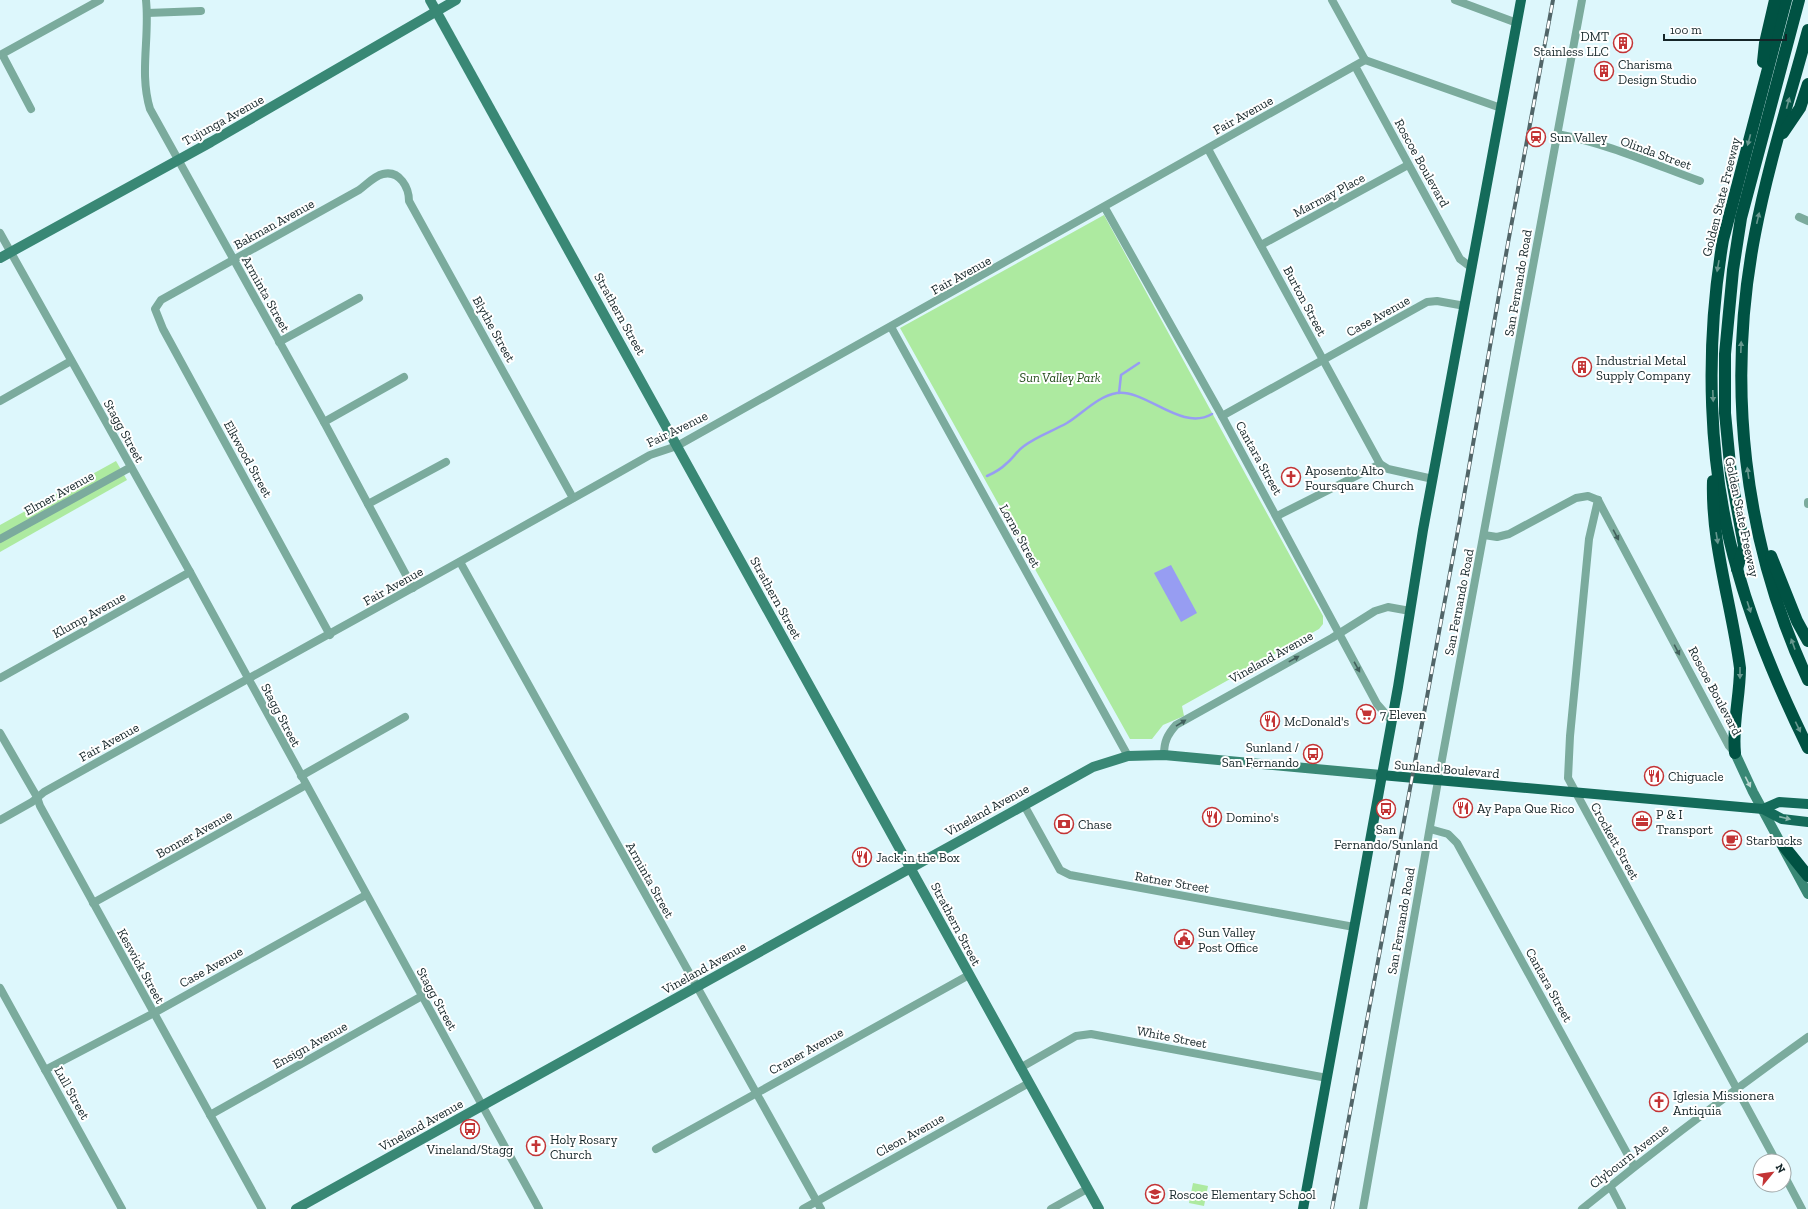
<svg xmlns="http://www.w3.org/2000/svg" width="1808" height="1209" font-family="'Zilla Slab',serif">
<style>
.green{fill:#adeaa0}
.water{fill:#979df2}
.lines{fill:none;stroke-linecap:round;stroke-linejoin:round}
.stream{stroke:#979df2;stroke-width:2.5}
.street{stroke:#7bab9d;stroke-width:8}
.secondary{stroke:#398875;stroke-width:10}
.primary{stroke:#146b5a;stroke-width:10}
.highway{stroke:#005243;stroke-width:12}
.rail-casing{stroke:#516568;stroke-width:4}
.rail{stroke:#fff;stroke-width:2.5;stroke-dasharray:8;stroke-linecap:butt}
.oneway{fill:#66978e}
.oneway2{fill:#42615d}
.oneway3{fill:#bad5cf}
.oneway4{fill:#8ab5ac}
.labels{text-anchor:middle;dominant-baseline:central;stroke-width:4;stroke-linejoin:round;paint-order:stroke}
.poi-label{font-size:13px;fill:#142528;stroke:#fff;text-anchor:start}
.street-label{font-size:13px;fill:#142528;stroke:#fff}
.park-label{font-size:13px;font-style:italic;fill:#1f4916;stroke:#fff}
</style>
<rect width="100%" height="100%" fill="#ddf7fc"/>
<g class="green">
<path d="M1104 215 1323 616V624L1319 629 1182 706 1184 716 1163 725 1152 739H1130L900 328Z"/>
<path d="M116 461 127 480 0 552V525Z"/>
<path d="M1193 1183 1208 1186 1204 1206 1189 1203Z"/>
</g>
<path class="water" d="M1171 565 1197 613 1181 622 1154 573Z"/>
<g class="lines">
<g class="stream">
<path d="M1119 393 1121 375 1139 363"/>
<path d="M987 476C994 473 1001 469 1007 463 1013 458 1017 451 1024 446 1037 436 1053 431 1067 423 1083 413 1098 396 1117 393 1146 389 1181 432 1212 414"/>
</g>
<g class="street">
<path d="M146 0C150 37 139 73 150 109L324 422 413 588"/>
<path d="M1332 0 1365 60"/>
<path d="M1455 0 1517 23"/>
<path d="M147 13 201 11"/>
<path d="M1365 60 1501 108"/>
<path d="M1355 66 1460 259 1472 268"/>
<path d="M31 109 2 54 100 0"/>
<path d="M1557 134C1606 143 1653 164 1700 181"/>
<path d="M1208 149 1380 464"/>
<path d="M1105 208 1222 416 1377 704 1391 720"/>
<path d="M1799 217 1808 221"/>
<path d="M0 233 190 572 539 1209"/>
<path d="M1261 245 1408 165"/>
<path d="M891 327 1128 756"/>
<path d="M279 342 359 298"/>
<path d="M0 401 71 361"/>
<path d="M1222 416 1427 302 1437 301 1465 306"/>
<path d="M324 422 404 377"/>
<path d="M1598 500 1589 539 1570 736 1568 778 1776 1161"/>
<path d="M1598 500 1729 746 1735 753"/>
<path d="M1808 502V504"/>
<path d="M368 504 446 462"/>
<path d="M1277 516 1380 464 1388 469 1433 479"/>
<path d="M1484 535 1497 537 1509 534 1576 498 1588 496 1598 500"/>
<path d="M0 539 131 467"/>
<path d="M460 562 821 1209"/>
<path d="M330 635 163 329 155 309 161 300 359 190C366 185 374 176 383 174 400 170 409 188 409 201L573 498"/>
<path d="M0 678 190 572"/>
<path d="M0 733 37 797 40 806 262 1209"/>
<path d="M1164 755C1164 742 1167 735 1176 725L1332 638 1375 611 1388 607 1410 611"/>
<path d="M301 776 405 717"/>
<path d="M1024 805 1060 870 1070 875 1354 927"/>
<path d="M0 820 32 802 44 792C246 679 449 569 650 455L677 446 1365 60"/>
<path d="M1430 829 1448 834 1457 843 1634 1166"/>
<path d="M93 903 306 785"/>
<path d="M0 988 122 1209"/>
<path d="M1020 1068 1076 1036 1091 1034 1327 1078"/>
<path d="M45 1070 154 1013 366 895"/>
<path d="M210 1115 422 996"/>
<path d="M656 1149 969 975"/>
<path d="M1784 1175 1802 1209"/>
<path d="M1610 1186 1622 1209"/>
<path d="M803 1209 1029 1083"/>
<path d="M1051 1209 1087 1189"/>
<path d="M1363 1209 1438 781 1582 0"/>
<path d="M1582 1209C1656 1149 1731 1092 1808 1037"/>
</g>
<g class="secondary">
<path d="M430 0 1099 1209"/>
<path d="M0 258 211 142 456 0"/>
<path d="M1735 753 1753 792 1808 894"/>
<path d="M296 1209 1093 767 1128 756 1164 755 1381 775"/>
</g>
<g class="primary">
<path d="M1381 775 1763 809 1782 819 1808 822"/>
<path d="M1763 809 1779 802 1808 804"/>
<path d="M1303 1209 1398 687 1423 530 1521 0"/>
</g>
<g class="highway">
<path d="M1786 0 1723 240C1705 346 1707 467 1738 572 1755 633 1780 691 1808 748"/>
<path d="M1808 30C1790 97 1768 165 1755 234 1726 384 1743 541 1808 680"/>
<path d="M1763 62 1765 43 1775 0"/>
<path d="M1783 133 1800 108 1808 84"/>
<path d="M1713 481C1711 544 1732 606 1740 668 1740 697 1732 724 1735 753"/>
<path d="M1771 556 1797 621 1808 641"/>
<path d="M1737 569 1744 546 1731 475 1725 413V354L1733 270 1741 218 1799 0"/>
<path d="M1783 845 1808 876"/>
</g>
<defs>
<path id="rail" d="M1332 1209 1460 519 1508 243 1553 0"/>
</defs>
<use href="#rail" class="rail-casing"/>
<use href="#rail" class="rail"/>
</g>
<defs><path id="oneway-solid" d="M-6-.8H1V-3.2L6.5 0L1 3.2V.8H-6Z"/></defs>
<g class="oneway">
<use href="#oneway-solid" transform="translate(1788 103) rotate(-75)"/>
<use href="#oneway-solid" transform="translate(1749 140) rotate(105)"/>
<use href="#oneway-solid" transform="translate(1758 218) rotate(-77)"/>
<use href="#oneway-solid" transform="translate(1718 266) rotate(100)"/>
<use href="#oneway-solid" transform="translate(1741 347) rotate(-88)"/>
<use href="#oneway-solid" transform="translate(1713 396) rotate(88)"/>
<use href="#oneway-solid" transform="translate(1748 473) rotate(-98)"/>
<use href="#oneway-solid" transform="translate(1717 538) rotate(81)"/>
<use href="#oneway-solid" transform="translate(1749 607) rotate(72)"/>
<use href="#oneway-solid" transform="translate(1793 644) rotate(-110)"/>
<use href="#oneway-solid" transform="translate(1740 673) rotate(90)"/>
<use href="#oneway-solid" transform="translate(1798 727) rotate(64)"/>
</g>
<g class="oneway2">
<use href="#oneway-solid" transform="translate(1616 535) rotate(62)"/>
<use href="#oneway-solid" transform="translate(1677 650) rotate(62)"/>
<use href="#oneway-solid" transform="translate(1294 659) rotate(-29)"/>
<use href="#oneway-solid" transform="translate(1357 667) rotate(61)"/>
<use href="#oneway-solid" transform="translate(1181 723) rotate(-32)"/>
</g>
<use class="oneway3" href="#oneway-solid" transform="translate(1748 782) rotate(63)"/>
<use class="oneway4" href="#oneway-solid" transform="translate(1785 818) rotate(13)"/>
<defs>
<symbol id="building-ring" viewBox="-11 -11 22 22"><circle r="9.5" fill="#fff" stroke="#c33435" stroke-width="1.5"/><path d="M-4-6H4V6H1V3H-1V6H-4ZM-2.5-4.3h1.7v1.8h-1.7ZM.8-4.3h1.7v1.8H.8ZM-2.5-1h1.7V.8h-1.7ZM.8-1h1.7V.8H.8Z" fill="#c33435"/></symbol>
<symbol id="station-ring" viewBox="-11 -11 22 22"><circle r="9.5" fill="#fff" stroke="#c33435" stroke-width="1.5"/><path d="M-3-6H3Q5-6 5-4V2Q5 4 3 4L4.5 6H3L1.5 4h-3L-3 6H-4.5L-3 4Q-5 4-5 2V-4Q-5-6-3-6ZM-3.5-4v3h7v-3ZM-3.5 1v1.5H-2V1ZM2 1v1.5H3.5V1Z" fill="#c33435"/></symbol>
<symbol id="church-ring" viewBox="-11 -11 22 22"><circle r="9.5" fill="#fff" stroke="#c33435" stroke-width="1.5"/><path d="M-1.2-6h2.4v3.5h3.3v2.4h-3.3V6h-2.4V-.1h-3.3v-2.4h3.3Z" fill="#c33435"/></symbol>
<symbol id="supermarket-ring" viewBox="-11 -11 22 22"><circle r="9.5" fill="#fff" stroke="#c33435" stroke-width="1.5"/><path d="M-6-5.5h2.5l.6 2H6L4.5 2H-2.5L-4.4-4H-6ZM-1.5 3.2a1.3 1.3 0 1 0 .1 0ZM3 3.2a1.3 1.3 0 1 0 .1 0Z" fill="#c33435"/></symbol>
<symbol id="restaurant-ring" viewBox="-11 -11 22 22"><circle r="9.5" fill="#fff" stroke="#c33435" stroke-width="1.5"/><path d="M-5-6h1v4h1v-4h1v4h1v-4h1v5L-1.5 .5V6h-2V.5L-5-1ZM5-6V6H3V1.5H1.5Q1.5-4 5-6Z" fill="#c33435"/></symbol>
<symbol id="bus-ring" viewBox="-11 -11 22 22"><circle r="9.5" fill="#fff" stroke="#c33435" stroke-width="1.5"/><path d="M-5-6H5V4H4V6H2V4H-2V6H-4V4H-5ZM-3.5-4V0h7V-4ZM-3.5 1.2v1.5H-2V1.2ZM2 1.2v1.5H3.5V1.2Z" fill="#c33435"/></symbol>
<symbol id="office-ring" viewBox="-11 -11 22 22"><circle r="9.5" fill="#fff" stroke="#c33435" stroke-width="1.5"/><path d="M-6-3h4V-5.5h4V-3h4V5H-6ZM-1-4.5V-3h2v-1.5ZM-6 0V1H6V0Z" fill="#c33435"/></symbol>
<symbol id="bank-ring" viewBox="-11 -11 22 22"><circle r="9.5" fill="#fff" stroke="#c33435" stroke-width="1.5"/><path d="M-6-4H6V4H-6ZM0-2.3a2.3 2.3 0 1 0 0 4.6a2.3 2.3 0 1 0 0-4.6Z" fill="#c33435"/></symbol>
<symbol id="cafe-ring" viewBox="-11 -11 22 22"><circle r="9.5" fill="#fff" stroke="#c33435" stroke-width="1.5"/><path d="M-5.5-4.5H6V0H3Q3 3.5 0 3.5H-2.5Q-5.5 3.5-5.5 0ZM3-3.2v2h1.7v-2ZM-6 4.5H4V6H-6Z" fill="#c33435"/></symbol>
<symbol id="civic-ring" viewBox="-11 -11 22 22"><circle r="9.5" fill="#fff" stroke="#c33435" stroke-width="1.5"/><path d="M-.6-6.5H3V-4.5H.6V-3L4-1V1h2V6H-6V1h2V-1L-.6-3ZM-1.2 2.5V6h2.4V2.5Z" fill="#c33435"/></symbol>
<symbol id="school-ring" viewBox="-11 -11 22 22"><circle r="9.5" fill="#fff" stroke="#c33435" stroke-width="1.5"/><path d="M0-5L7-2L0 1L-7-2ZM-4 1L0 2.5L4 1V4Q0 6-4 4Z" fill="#c33435"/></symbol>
</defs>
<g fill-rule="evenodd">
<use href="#building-ring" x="1612" y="32" width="22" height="22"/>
<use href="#building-ring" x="1593" y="60" width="22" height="22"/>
<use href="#station-ring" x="1525" y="126" width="22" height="22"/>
<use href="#building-ring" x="1571" y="356" width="22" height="22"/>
<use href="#church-ring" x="1280" y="466" width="22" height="22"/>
<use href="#supermarket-ring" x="1355" y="703" width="22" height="22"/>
<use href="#restaurant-ring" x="1259" y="710" width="22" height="22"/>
<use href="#bus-ring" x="1302" y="743" width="22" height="22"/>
<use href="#restaurant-ring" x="1643" y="765" width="22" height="22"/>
<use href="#restaurant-ring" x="1452" y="797" width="22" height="22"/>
<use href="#bus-ring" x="1375" y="798" width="22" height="22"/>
<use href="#restaurant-ring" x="1201" y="806" width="22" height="22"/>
<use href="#office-ring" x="1631" y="810" width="22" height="22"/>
<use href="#bank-ring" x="1053" y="813" width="22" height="22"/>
<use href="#cafe-ring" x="1721" y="829" width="22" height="22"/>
<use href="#restaurant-ring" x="851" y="846" width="22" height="22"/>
<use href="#civic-ring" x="1173" y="928" width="22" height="22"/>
<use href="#church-ring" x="1648" y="1091" width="22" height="22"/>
<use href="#bus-ring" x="459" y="1118" width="22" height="22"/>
<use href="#church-ring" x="525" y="1135" width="22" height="22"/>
<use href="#school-ring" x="1144" y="1183" width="22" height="22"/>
</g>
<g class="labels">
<g class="poi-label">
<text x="1609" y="36" text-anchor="end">DMT<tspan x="1609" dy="15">Stainless LLC</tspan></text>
<text x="1618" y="64">Charisma<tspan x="1618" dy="15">Design Studio</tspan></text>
<text x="1550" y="137">Sun Valley</text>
<text x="1596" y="360">Industrial Metal<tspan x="1596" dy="15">Supply Company</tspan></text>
<text x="1305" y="470">Aposento Alto<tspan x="1305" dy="15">Foursquare Church</tspan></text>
<text x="1380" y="714">7 Eleven</text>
<text x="1284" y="721">McDonald's</text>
<text x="1299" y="747" text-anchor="end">Sunland /<tspan x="1299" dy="15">San Fernando</tspan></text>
<text x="1668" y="776">Chiguacle</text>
<text x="1477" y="808">Ay Papa Que Rico</text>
<text x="1656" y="814">P &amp; I<tspan x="1656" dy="15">Transport</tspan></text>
<text x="1226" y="817">Domino's</text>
<text x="1078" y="824">Chase</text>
<text x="1386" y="829" text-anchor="middle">San<tspan x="1386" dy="15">Fernando/Sunland</tspan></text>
<text x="1746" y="840">Starbucks</text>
<text x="876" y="857">Jack in the Box</text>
<text x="1198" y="932">Sun Valley<tspan x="1198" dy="15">Post Office</tspan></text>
<text x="1673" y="1095">Iglesia Missionera<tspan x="1673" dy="15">Antiquia</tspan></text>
<text x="550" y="1139">Holy Rosary<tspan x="550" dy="15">Church</tspan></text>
<text x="470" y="1149" text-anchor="middle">Vineland/Stagg</text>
<text x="1169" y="1194">Roscoe Elementary School</text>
</g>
<g class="street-label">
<text transform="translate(1243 115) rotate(-29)">Fair Avenue</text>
<text transform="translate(223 120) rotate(-29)">Tujunga Avenue</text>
<text transform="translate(1656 153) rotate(20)">Olinda Street</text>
<text transform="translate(1422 163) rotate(61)">Roscoe Boulevard</text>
<text transform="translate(1329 195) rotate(-28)">Marmay Place</text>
<text transform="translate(1721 197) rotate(-76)">Golden State Freeway</text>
<text transform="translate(274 224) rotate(-29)">Bakman Avenue</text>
<text transform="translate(961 275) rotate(-29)">Fair Avenue</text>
<text transform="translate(1518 283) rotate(-80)">San Fernando Road</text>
<text transform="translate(266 294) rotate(61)">Arminta Street</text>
<text transform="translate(1305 301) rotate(62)">Burton Street</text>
<text transform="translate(620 314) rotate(61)">Strathern Street</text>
<text transform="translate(1378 316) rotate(-29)">Case Avenue</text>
<text transform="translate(494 329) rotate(61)">Blythe Street</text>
<text transform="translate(677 429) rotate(-26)">Fair Avenue</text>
<text transform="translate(124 431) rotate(61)">Stagg Street</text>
<text transform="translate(1259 458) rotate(61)">Cantara Street</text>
<text transform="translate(248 459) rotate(61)">Elkwood Street</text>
<text transform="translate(59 493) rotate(-29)">Elmer Avenue</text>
<text transform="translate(1742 517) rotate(78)">Golden State Freeway</text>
<text transform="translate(1020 536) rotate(61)">Lorne Street</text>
<text transform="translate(393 586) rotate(-29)">Fair Avenue</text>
<text transform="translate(776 598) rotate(61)">Strathern Street</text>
<text transform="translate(1459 602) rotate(-79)">San Fernando Road</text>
<text transform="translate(89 615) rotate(-29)">Klump Avenue</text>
<text transform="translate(1271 657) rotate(-29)">Vineland Avenue</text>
<text transform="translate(1715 691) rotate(62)">Roscoe Boulevard</text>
<text transform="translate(281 715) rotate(62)">Stagg Street</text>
<text transform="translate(109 742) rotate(-29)">Fair Avenue</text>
<text transform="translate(1447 769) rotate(5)">Sunland Boulevard</text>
<text transform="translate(987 810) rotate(-29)">Vineland Avenue</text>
<text transform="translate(194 834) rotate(-29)">Bonner Avenue</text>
<text transform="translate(1615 841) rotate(61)">Crockett Street</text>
<text transform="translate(650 880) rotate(61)">Arminta Street</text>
<text transform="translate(1172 882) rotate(10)">Ratner Street</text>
<text transform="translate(1401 921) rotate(-80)">San Fernando Road</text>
<text transform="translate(956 924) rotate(62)">Strathern Street</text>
<text transform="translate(141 966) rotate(61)">Keswick Street</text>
<text transform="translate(211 967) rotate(-29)">Case Avenue</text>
<text transform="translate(704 968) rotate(-29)">Vineland Avenue</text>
<text transform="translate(1549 985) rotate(61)">Cantara Street</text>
<text transform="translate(437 999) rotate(61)">Stagg Street</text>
<text transform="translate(1172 1037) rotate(11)">White Street</text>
<text transform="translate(310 1045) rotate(-29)">Ensign Avenue</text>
<text transform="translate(806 1051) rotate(-29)">Craner Avenue</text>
<text transform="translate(72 1093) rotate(61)">Lull Street</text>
<text transform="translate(421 1125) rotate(-29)">Vineland Avenue</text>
<text transform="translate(910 1135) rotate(-29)">Cleon Avenue</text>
<text transform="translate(1629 1156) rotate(-38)">Clybourn Avenue</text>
</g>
<g class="park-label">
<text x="1060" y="377">Sun Valley Park</text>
</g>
</g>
<g transform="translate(1772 1173) rotate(61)"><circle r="19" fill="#ffffff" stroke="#a1a8a9"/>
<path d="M0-3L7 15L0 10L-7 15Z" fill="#c33435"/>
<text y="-6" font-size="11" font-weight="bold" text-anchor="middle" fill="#142528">N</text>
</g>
<path d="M1664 34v6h122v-6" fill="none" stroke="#142528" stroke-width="2"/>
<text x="1670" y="34" font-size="12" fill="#142528" stroke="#ffffff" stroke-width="3" paint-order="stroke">100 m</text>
</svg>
